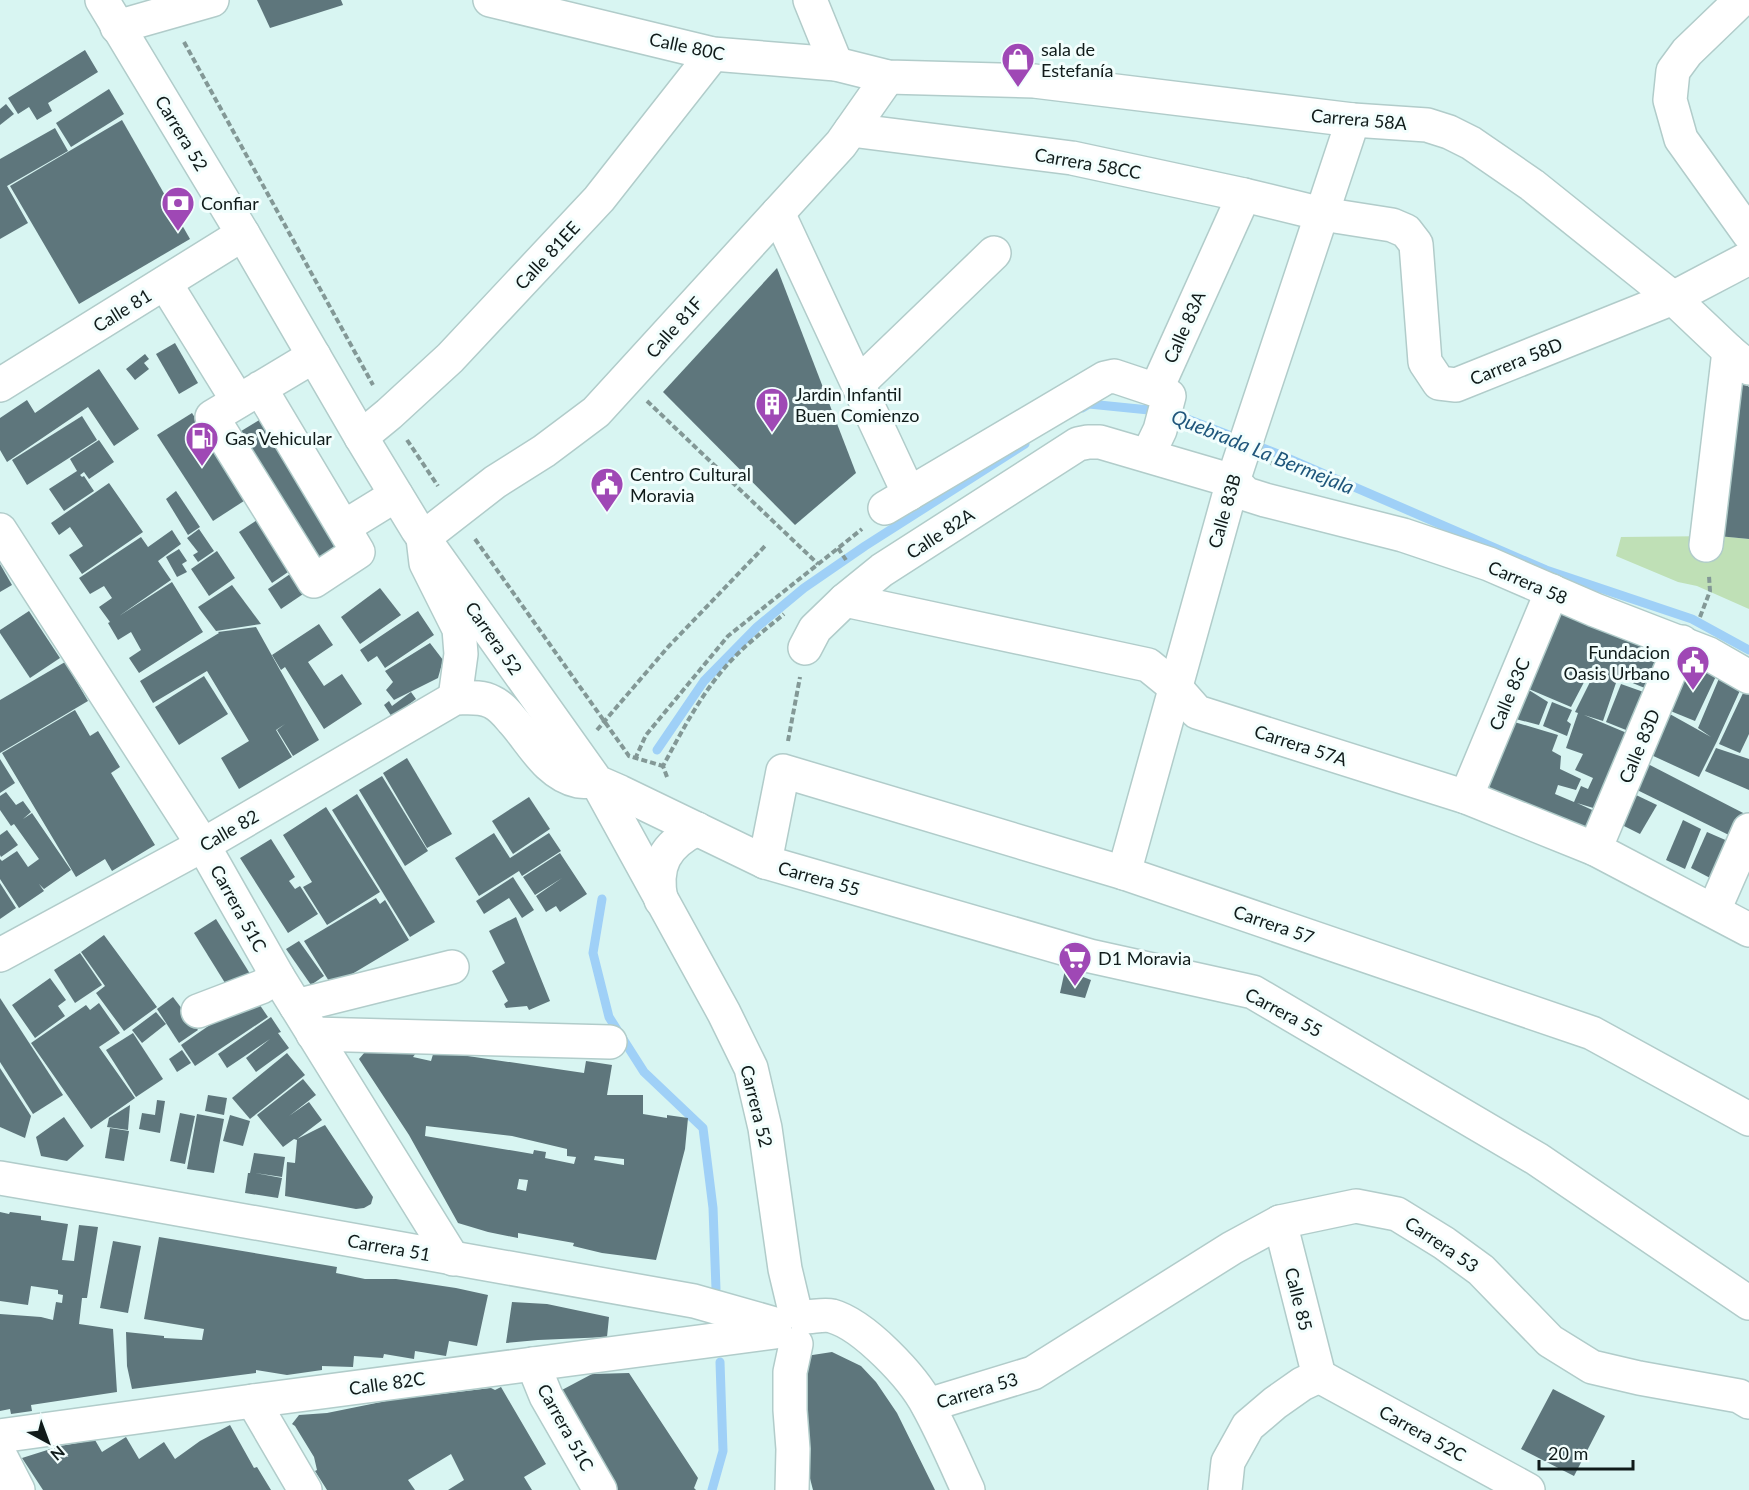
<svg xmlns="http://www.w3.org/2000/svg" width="1749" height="1490" font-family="Lato,sans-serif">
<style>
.green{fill:#bfe0b6}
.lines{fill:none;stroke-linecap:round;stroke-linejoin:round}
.stream{stroke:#9fd0f7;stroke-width:9}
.building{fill:#5e767c;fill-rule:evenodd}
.minor-casing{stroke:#b1ccca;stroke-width:36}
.major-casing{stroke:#b1ccca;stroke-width:36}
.path{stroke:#839896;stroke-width:4;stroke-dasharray:6 3;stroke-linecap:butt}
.minor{stroke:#fff;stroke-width:33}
.major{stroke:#fff;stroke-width:33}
.labels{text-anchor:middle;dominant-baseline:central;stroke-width:6;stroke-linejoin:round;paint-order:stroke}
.street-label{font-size:18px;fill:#101b1a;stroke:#f2fefd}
.poi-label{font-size:18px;fill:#101b1a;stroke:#f2fefd;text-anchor:start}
.water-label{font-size:20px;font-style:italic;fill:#1f567b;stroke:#f2fefd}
</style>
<rect width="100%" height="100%" fill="#d8f5f2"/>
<path class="green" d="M1718 536 1749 539V609L1697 586 1678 582 1616 556 1621 537Z"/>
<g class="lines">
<g class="stream">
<path d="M1082 408 1089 404 1169 412 1278 454 1546 570 1692 619 1749 650"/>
<path d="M657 750 704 681 757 627 804 588 865 546 1025 444"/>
<path d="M602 899 593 953 609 1017 644 1072 703 1128 713 1208 716 1289"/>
<path d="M712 1490 723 1451 720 1362"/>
</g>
</g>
<g class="building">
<path d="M257 0H341L343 5 270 28Z"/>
<path d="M85 50 98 72 48 103 52 111 37 120 29 107 18 114 8 98Z"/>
<path d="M109 89 124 114 71 147 56 123Z"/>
<path d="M6 104 14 114 0 125V109Z"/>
<path d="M122 120 190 239 79 304 10 186Z"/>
<path d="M55 128 68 151 7 186 28 223 0 239V159Z"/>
<path d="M777 268 856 473 795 525 663 392Z"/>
<path d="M175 343 198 383 179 394 156 354Z"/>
<path d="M145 354 149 359 144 363 149 369 135 380 126 369Z"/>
<path d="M99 369 139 429 114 446 88 407 7 462 0 450V418L27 400 35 413Z"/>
<path d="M1737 377 1749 387V539L1718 536Z"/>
<path d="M192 413 247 499 213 521 157 435Z"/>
<path d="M82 416 97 440 27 485 12 460Z"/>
<path d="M264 417 342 543 311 563 233 436Z"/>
<path d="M99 440 114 462 89 479 84 472 80 475 82 477 84 476 94 491 64 511 49 489 77 471 70 459Z"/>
<path d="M109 483 143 532 82 574 69 555 83 546 70 527 59 535 51 523Z"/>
<path d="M176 491 200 527 188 535 166 499Z"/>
<path d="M257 520 291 570 272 583 239 532Z"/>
<path d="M199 529 214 551 198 562 193 555 198 552 187 538Z"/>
<path d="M172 530 181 544 158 561 171 580 119 616 172 582 203 632 139 673 129 658 141 650 131 632 118 640 108 623 110 622 99 607 112 598 104 586 90 594 79 578 141 537 148 547Z"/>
<path d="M179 549 187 561 182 564 187 572 177 577 166 557Z"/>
<path d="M217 551 235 578 209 596 191 569Z"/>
<path d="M0 564 12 585 0 592Z"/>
<path d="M302 566 315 586 281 609 268 589Z"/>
<path d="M232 585 261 624 216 631 198 607Z"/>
<path d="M380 588 401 615 360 644 341 617Z"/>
<path d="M1564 609 1666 653 1652 691 1618 677 1603 721 1584 715 1634 736 1612 787 1603 811 1577 803 1601 814 1590 839 1481 796 1511 721 1558 735 1552 751 1561 756 1560 769 1581 779 1576 790 1558 785 1555 794 1574 802 1581 786 1588 789 1593 778 1575 770 1583 754 1566 748 1578 713 1575 712 1597 668 1593 665 1571 707 1524 687 1548 702 1539 725 1512 718 1532 666H1534Z"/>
<path d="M29 611 60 658 30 678 0 633V630Z"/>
<path d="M418 611 434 635 385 668 377 656 368 662 360 650Z"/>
<path d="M319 624 333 645 308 662 324 686 342 674 362 704 324 729 285 667 281 670 272 655Z"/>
<path d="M256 627 319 740 293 756 277 730 285 724 276 730 292 757 239 789 221 758 249 741 207 671 153 703 140 681 219 633 218 632Z"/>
<path d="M430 643 443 660 438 678 394 700 386 690 393 682 385 671Z"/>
<path d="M1693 659 1718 672 1695 721 1668 710Z"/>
<path d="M65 662 88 701 0 753V700Z"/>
<path d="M204 676 228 714 179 745 155 707Z"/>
<path d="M1720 676 1742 686 1717 741 1699 777 1649 754 1668 713 1711 737 1698 728Z"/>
<path d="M1621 684 1652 695 1636 734 1606 722Z"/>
<path d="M1744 691 1749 693V734L1740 753 1719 744Z"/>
<path d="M411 692 416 699 392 717 384 705 389 701 392 706Z"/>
<path d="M1552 702 1572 710 1567 721 1571 724 1567 736 1543 726Z"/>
<path d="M75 710 90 736 98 731 120 767 111 773 155 845 112 871 105 859 76 877 2 753Z"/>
<path d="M1716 748 1749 759V790L1705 771Z"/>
<path d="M407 758 452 834 427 848 383 773Z"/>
<path d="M0 759 15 783 0 793Z"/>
<path d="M1646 763 1747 815 1735 838 1633 788Z"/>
<path d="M382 776 428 851 405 866 359 790Z"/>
<path d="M6 792 16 805 23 801 31 812 23 819 32 813 71 870 44 889 39 884 44 891 19 908 0 879V859L2 861 17 851 28 867 39 859 14 824 11 826 0 810V796Z"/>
<path d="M357 794 435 922 410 937 332 810Z"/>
<path d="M1634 794 1657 805 1640 834 1618 823Z"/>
<path d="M529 797 550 829 513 854 492 821Z"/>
<path d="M326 807 380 892 327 925 303 887 312 882 283 835Z"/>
<path d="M1683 820 1701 829 1685 869 1666 860Z"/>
<path d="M7 830 18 845 1 857 0 855V835Z"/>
<path d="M1707 832 1730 842 1714 880 1691 868Z"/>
<path d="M494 833 510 858 549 833 561 851 522 876 519 871 479 896 455 858Z"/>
<path d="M271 839 295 877 289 881 295 889 300 886 318 914 288 933 240 858Z"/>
<path d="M560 853 587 894 560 912 556 906 546 912 536 896 562 878 535 895 523 877Z"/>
<path d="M513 877 534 910 522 918 509 898 484 914 476 901Z"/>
<path d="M0 883 16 908 0 919Z"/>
<path d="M376 898 380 904 385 900 409 940 332 986 304 941Z"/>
<path d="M516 917 550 1001 529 1010 527 1006 506 1008 504 1004 508 1001 492 971 505 963 489 931Z"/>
<path d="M216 919 252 977 230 991 194 933Z"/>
<path d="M104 935 157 1007 124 1031 96 993 105 986 81 952Z"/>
<path d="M299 941 324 976 311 985 286 949Z"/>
<path d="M80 953 102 985 75 1003 54 970Z"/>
<path d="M1065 970 1091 980 1085 998 1060 993Z"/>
<path d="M50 978 66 1000 58 1006 65 1016 35 1038 12 1005Z"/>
<path d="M253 995 268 1017 195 1066 181 1045Z"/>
<path d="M173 997 198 1030 179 1043 157 1009Z"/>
<path d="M0 998 63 1095 33 1114 0 1062Z"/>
<path d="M99 1003 120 1033 99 1047 135 1098 91 1129 31 1043 86 1005 90 1010Z"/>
<path d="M156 1012 166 1024 142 1043 132 1030Z"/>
<path d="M271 1017 281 1032 278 1033 289 1048 256 1072 246 1058 270 1039 227 1068 218 1054Z"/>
<path d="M133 1033 163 1079 136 1097 106 1050Z"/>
<path d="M370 1046 416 1053 413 1057 431 1061 434 1051 584 1073 586 1061 612 1065 607 1095H643V1114L667 1118V1115L688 1118 685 1149 656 1260 602 1253 573 1246 574 1243 518 1233V1238L488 1232 458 1223 409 1135 359 1059ZM426 1126 512 1136 567 1149V1156L576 1157 574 1164 545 1158 546 1152 534 1150 533 1154 425 1136ZM595 1156 624 1159V1165L594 1160ZM519 1179 528 1180 526 1191 517 1189Z"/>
<path d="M182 1050 191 1063 177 1072 169 1059Z"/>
<path d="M287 1053 305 1075 250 1119 232 1098Z"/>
<path d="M0 1068 31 1116 25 1138 0 1127Z"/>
<path d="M303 1079 316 1095 289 1116 309 1102 322 1120 297 1139 325 1125 373 1197 371 1204 364 1208 356 1209 285 1196 287 1162 295 1163 297 1140 294 1139 283 1147 257 1115Z"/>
<path d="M208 1095 227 1098 224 1115 205 1111Z"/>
<path d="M157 1100 165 1101 160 1133 139 1129 142 1113 155 1115Z"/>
<path d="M130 1105 128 1130 107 1127 109 1118Z"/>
<path d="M180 1113 195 1116 185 1164 170 1161Z"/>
<path d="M197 1114 224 1119 214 1173 187 1169Z"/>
<path d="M230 1115 250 1121 243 1146 223 1141Z"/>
<path d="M64 1117 84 1146 67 1161 41 1156 36 1137Z"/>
<path d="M110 1128 129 1131 124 1161 105 1158Z"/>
<path d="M254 1153 285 1157 282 1177 255 1173 282 1178 278 1198 245 1193 248 1173H250Z"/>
<path d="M0 1212 9 1214 10 1212 41 1216V1220L68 1224 62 1260 74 1261 79 1225 98 1227 87 1298H82L79 1324 113 1329 117 1392 31 1405 32 1411 11 1414 10 1409 0 1411V1314L41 1317 53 1320 56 1302 62 1303 63 1295 58 1294V1290L31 1286 28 1305 0 1301Z"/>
<path d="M159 1237 337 1267 336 1273 365 1279H396L456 1288 488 1295 477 1346 449 1341 446 1356 415 1351 414 1359 384 1354 383 1358 354 1356 353 1367 322 1366V1370L287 1375 256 1370V1373L132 1389 127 1366 126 1332 164 1336V1338L202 1340 204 1329 144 1319Z"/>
<path d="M113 1241 141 1246 128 1313 100 1308Z"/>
<path d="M512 1302 547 1304 609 1317 607 1337 538 1340 506 1343Z"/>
<path d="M832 1352 861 1366 876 1382 897 1413 935 1490H813L805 1459 807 1420 806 1356Z"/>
<path d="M629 1373 698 1478 694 1488 696 1490H616L560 1391 592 1374Z"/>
<path d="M501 1387 546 1464 524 1477 532 1490H448L464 1480 451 1454 408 1480 415 1490H327L315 1471 317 1470 314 1457 295 1426 292 1424 299 1415 327 1413 391 1400 491 1388 495 1390Z"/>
<path d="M1553 1389 1605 1416 1574 1476 1521 1449Z"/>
<path d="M230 1425 254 1468 257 1467 271 1490H43L22 1458 60 1446 95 1440 102 1452 126 1437 139 1459 164 1442 175 1459 200 1441Z"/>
</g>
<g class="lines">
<defs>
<g id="minor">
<path d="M490 0 713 54 836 64 888 77 1034 81 1353 120 1427 125 1449 132 1471 143 1532 185 1673 298 1729 351 1749 368"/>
<path d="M810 0 836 64"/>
<path d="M1741 0 1687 52 1673 71 1670 100 1681 139 1749 234"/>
<path d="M117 27 212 0"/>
<path d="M851 130 1072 158 1244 195 1322 214 1392 225 1406 231 1416 244 1425 362 1439 383 1456 385 1673 298 1749 258"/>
<path d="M778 213 909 494"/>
<path d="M165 283 238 401"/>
<path d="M858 384 994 253"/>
<path d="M0 385 243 234"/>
<path d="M260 388 358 552 314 581 212 417 314 356"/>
<path d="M1156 390 1244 195"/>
<path d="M361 437 389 414 450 358 599 199 713 54"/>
<path d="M885 508 1105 378 1114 376 1156 390 1169 396 1160 430 1148 455"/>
<path d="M344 527 396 495"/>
<path d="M0 530 203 845 278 977 453 1259"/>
<path d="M1706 545 1729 351"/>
<path d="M845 600 1148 665 1175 687 1197 712 1466 797 1595 849 1749 930"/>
<path d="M805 648 815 629 845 600 882 570 1078 444 1088 442H1100L1233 481 1246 494 1265 500 1403 535 1489 564 1595 610 1709 654 1749 677"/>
<path d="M455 698 461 654 459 629 426 563 423 538 495 482 544 451 596 412 841 144 888 77"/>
<path d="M1466 797 1552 591"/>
<path d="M1595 849 1682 642"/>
<path d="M765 862 783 771 1124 873 1592 1033 1749 1119"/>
<path d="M1124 873 1233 481 1353 120"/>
<path d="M1714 910 1749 830"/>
<path d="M0 955 203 845 455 698C467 698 481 696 492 702 501 706 507 714 513 721 532 742 547 774 578 781 584 782 591 781 597 782L724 1013 751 1068 765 1128 785 1269 795 1311"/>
<path d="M296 1006 452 967"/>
<path d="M198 1011 261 987 278 977"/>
<path d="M313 1034 610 1042"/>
<path d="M0 1178 105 1196 694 1301 775 1324"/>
<path d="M1280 1222 1319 1376"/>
<path d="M804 1317C813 1317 824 1314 832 1316 864 1325 913 1377 928 1406 943 1433 955 1462 968 1490"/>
<path d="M533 1364 546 1396 600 1490"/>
<path d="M1319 1376 1528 1490"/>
<path d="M253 1401 305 1490"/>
<path d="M928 1405 1033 1373 1232 1248 1280 1222 1356 1206 1397 1214 1444 1243 1481 1270 1550 1341 1592 1367 1639 1378 1739 1396 1749 1402"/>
<path d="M0 1436 253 1401 775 1332"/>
<path d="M0 1455 18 1490"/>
<path d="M792 1490 793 1449 790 1410V1372L796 1344"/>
<path d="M1225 1490 1228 1462 1248 1426 1275 1403 1302 1384 1319 1376"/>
</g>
<g id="major">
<path d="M102 0 243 234 361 437 417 529 597 782 620 792 765 862 1090 956 1253 992 1537 1159 1749 1303"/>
<path d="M661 900C654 865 665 845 697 829"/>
</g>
</defs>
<use href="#minor" class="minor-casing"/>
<use href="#major" class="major-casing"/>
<g class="path">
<path d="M184 42 373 385"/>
<path d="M647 401 818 564"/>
<path d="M407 440 438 486"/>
<path d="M1271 463 1304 474"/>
<path d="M475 539 629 756 663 766"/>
<path d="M838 548 846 560"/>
<path d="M1700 617 1710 591 1709 576"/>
<path d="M597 730 668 647 765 546"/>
<path d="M788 741 800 677"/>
<path d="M635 759 646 735 728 636 862 529"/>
<path d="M667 777 663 766C682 731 701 694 728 664 745 645 765 630 784 614"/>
</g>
<use href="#minor" class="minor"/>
<use href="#major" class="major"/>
</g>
<defs>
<symbol id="shop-pin" viewBox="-11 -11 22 30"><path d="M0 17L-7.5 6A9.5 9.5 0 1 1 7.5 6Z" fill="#9f48b5" stroke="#f2fefd"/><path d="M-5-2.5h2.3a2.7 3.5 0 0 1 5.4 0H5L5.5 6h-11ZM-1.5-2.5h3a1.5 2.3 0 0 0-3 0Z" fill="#fff"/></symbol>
<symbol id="bank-pin" viewBox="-11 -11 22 30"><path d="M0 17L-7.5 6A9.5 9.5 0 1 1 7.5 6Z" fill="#9f48b5" stroke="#f2fefd"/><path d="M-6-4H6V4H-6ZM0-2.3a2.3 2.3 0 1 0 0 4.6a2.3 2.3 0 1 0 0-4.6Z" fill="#fff"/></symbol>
<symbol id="building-pin" viewBox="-11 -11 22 30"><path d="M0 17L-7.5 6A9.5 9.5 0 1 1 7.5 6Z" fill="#9f48b5" stroke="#f2fefd"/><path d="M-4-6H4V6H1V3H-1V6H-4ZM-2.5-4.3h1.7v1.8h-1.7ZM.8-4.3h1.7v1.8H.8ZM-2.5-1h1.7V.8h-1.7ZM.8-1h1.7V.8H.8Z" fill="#fff"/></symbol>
<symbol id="fuel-pin" viewBox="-11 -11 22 30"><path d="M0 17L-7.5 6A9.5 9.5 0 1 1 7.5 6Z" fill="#9f48b5" stroke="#f2fefd"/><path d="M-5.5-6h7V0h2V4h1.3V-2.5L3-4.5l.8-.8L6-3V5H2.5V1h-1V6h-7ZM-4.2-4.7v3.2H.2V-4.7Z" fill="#fff"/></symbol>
<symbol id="civic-pin" viewBox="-11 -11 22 30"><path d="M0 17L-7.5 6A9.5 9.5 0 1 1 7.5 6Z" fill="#9f48b5" stroke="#f2fefd"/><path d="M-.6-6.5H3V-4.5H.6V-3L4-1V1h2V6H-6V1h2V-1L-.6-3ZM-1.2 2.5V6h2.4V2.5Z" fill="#fff"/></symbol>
<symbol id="supermarket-pin" viewBox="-11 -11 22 30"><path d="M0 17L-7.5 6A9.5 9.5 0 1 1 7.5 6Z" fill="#9f48b5" stroke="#f2fefd"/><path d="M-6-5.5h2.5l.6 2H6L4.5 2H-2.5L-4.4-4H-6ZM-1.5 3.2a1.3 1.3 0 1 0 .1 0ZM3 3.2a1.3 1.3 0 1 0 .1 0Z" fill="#fff"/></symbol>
</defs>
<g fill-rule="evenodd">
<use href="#shop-pin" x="999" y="40" width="38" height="52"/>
<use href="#bank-pin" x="159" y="184" width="38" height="52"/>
<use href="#building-pin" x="753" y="385" width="38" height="52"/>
<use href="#fuel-pin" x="183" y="419" width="38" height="52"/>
<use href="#civic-pin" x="588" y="465" width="38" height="52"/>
<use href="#civic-pin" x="1674" y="643" width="38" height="52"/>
<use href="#supermarket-pin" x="1056" y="939" width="38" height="52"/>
</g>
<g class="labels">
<g class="street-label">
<text transform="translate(687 46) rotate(12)">Calle 80C</text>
<text transform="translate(1359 119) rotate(5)">Carrera 58A</text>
<text transform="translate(182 133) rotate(59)">Carrera 52</text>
<text transform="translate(1088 163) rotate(10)">Carrera 58CC</text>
<text transform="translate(547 255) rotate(-47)">Calle 81EE</text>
<text transform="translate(122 310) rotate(-32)">Calle 81</text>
<text transform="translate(674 327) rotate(-48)">Calle 81F</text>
<text transform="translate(1184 327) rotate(-66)">Calle 83A</text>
<text transform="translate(1516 361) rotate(-22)">Carrera 58D</text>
<text transform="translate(1224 511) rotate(-74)">Calle 83B</text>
<text transform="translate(940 533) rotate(-33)">Calle 82A</text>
<text transform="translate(1528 582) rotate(23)">Carrera 58</text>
<text transform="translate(494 638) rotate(55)">Carrera 52</text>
<text transform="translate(1509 694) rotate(-67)">Calle 83C</text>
<text transform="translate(1301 745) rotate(18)">Carrera 57A</text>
<text transform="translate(1639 746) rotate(-67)">Calle 83D</text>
<text transform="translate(229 830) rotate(-30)">Calle 82</text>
<text transform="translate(819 878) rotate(16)">Carrera 55</text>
<text transform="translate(239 908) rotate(61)">Carrera 51C</text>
<text transform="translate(1274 924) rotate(19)">Carrera 57</text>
<text transform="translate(1284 1012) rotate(28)">Carrera 55</text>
<text transform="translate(757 1106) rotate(76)">Carrera 52</text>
<text transform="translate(1442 1244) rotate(34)">Carrera 53</text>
<text transform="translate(389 1247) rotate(10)">Carrera 51</text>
<text transform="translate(1299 1299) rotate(76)">Calle 85</text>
<text transform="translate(387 1383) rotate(-8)">Calle 82C</text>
<text transform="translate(977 1390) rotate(-17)">Carrera 53</text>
<text transform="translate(566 1427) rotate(61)">Carrera 51C</text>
<text transform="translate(1423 1433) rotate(29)">Carrera 52C</text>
</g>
<g class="poi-label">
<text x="1041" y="49">sala de<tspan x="1041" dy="21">Estefanía</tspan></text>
<text x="201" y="203">Confiar</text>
<text x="795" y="394">Jardin Infantil<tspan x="795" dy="21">Buen Comienzo</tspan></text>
<text x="225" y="438">Gas Vehicular</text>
<text x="630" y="474">Centro Cultural<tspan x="630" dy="21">Moravia</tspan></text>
<text x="1670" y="652" text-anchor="end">Fundacion<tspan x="1670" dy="21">Oasis Urbano</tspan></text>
<text x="1098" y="958">D1 Moravia</text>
</g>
<g class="water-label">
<text transform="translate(1263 451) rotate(22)">Quebrada La Bermejala</text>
</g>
</g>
<g transform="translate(48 1442) rotate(139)" stroke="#f2fefd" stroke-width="4.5" paint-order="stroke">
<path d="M0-4.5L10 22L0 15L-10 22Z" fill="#101b1a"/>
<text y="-9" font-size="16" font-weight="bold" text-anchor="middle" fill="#101b1a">N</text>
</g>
<path d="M1539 1460v9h94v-9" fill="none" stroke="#101b1a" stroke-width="3"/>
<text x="1548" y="1460" font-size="18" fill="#101b1a" stroke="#f2fefd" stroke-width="4.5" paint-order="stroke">20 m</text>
</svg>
